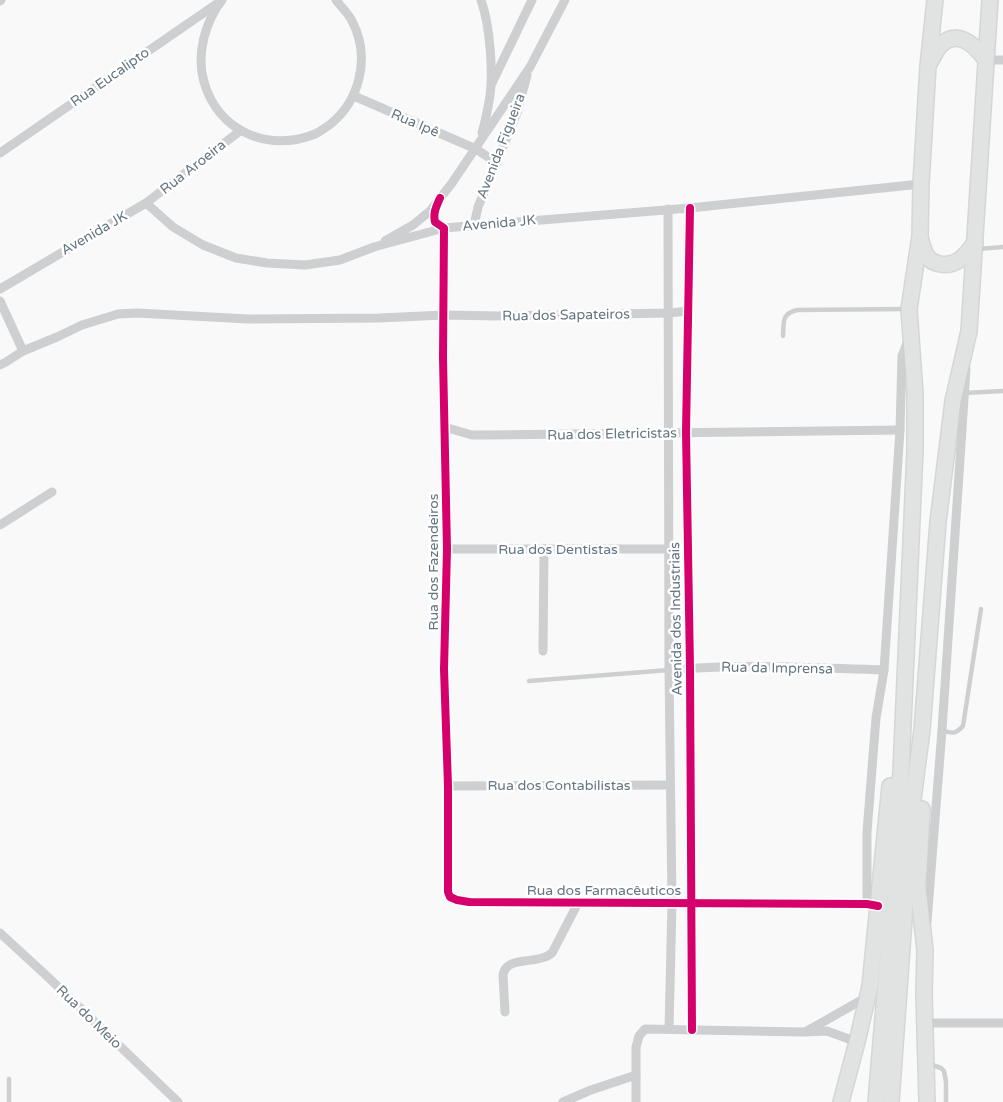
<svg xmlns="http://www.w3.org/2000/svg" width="1003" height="1102" font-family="'Varela Round',sans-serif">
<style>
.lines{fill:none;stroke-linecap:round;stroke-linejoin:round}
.trunk-casing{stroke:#d5d6d6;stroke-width:18}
.service{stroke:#cecfd0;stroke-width:4.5}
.minor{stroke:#cecfd0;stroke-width:9}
.trunk{stroke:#e1e2e2;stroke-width:15}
.cycleway-casing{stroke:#fff;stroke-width:11}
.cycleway{stroke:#d6006c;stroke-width:8}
.labels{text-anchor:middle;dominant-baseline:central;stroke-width:5;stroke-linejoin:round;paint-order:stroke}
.street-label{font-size:14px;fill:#657683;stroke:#fff}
</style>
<rect width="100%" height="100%" fill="#f9f9f9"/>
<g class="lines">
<defs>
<g id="trunk">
<path d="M930 62C933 58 935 52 938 48 956 27 974 44 986 60"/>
<path d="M920 237C922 243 923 251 927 256 930 261 935 263 940 264 957 267 966 255 975 243"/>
<path d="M922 809 918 887 925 950 924 994 927 1102"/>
<path d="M841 1102 857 1042 870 986 890 786"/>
<path d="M876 1102 891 921 901 771 915 450V394L909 309 920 236 921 184 928 66 935 0"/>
<path d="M891 1102 912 807 922 730 938 522 953 401 969 331 990 0"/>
</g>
</defs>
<use href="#trunk" class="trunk-casing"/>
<g class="service">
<path d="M978 249 1003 247"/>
<path d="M783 336C784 322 781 314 797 310L905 309"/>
<path d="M964 393 1003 391"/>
<path d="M529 681 669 670"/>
<path d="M942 730C952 734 956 734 963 726L981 609"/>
<path d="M929 1064 941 1068 944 1071 946 1082V1102"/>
<path d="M9 1102V1079"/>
</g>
<g class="minor">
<path d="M222 0C205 22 196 55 204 82 218 131 268 153 315 134 320 132 324 128 328 126 360 102 371 57 352 21 349 14 341 7 336 0"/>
<path d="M481 0C490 25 494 75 489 102 487 112 485 123 482 133"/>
<path d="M0 1 1 0"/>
<path d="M986 60H1003"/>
<path d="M492 83 532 0"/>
<path d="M354 96 476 149 497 163"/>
<path d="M0 153 218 3"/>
<path d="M440 198C436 207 433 213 435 222L444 228 443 358 447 549 444 669 448 786V892L450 897 457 900 469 902 867 904 878 906"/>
<path d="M146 203 173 227 203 245 236 258 267 263 305 265 340 260 374 247 444 228 690 208 921 184"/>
<path d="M690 208 686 432 690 668 692 1030"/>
<path d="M668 209 669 670 672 903 669 1029"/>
<path d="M474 225 478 207 517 113 527 75"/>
<path d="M385 241 413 225 430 211 452 183 530 67 565 0"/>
<path d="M0 289 146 203 240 131"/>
<path d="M0 301 23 351 6 362 0 365"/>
<path d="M23 351 57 337 82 325 118 314 137 313 248 319 379 318 444 315 500 316 669 313 688 311"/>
<path d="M444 427 472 435H485L900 430"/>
<path d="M0 525 52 492"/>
<path d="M447 549H669"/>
<path d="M543 651 544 549"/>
<path d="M669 670C740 663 813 668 884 670"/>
<path d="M448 786 670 785"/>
<path d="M867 904V832L876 718 884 670 900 430 902 356 908 341"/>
<path d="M927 922 942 730 966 369"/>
<path d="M0 933 49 978 178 1102"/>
<path d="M505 1012 503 975C506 957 532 963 545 957 548 956 550 954 552 953L578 903"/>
<path d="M925 1023H1003"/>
<path d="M807 1031 867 997"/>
<path d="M563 1102 591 1090 636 1075"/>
<path d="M636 1102V1047L639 1036 645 1029 804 1032 827 1031 857 1042"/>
</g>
<use href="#trunk" class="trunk"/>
<defs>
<g id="cycleway">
<path d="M440 198C436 207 433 213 435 222L444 228 443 358 447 549 444 669 448 786V892L450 897 457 900 469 902 867 904 878 906"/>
<path d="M690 208 686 432 690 668 692 1030"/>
</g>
</defs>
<use href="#cycleway" class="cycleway-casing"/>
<use href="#cycleway" class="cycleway"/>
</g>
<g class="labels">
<g class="street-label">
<text transform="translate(110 77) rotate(-35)">Rua Eucalipto</text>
<text transform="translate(415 123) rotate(23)">Rua Ipê</text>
<text transform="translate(501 146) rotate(-69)">Avenida Figueira</text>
<text transform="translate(193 167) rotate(-38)">Rua Aroeira</text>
<text transform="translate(499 223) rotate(-5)">Avenida JK</text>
<text transform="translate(94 233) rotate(-30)">Avenida JK</text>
<text transform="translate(566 315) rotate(-1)">Rua dos Sapateiros</text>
<text transform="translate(612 434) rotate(-1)">Rua dos Eletricistas</text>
<text x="558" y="549">Rua dos Dentistas</text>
<text transform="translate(433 562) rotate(-90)">Rua dos Fazendeiros</text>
<text transform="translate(676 619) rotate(-91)">Avenida dos Industriais</text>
<text transform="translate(777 668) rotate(1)">Rua da Imprensa</text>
<text x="559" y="785">Rua dos Contabilistas</text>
<text x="604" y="890">Rua dos Farmacêuticos</text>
<text transform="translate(89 1017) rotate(44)">Rua do Meio</text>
</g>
</g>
</svg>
